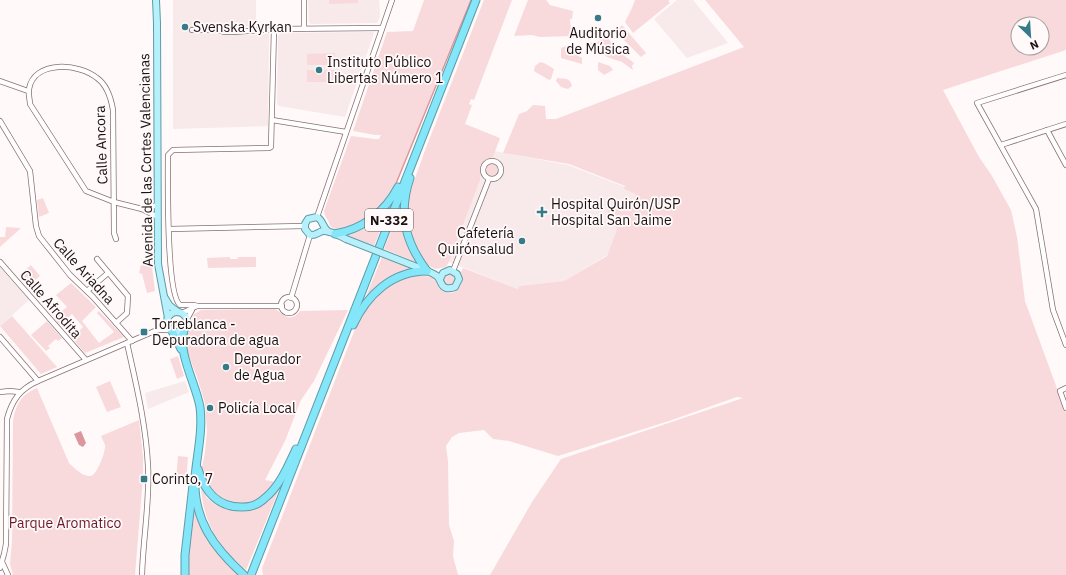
<svg xmlns="http://www.w3.org/2000/svg" width="1066" height="575" font-family="'IBM Plex Sans',sans-serif">
<style>
.built{fill:#f8e9ea}
.green{fill:#f8dadc;fill-rule:evenodd}
.water{fill:#dc969d}
.lines{fill:none;stroke-linecap:round;stroke-linejoin:round}
.stream{stroke:#dc969d;stroke-width:1.5}
.minor-casing{stroke:#897072;stroke-width:6}
.major-casing{stroke:#5f9ba8;stroke-width:8}
.highway-casing{stroke:#5f9ba8;stroke-width:9}
.minor{stroke:#fff;stroke-width:4.5}
.major{stroke:#b5f0fb;stroke-width:6}
.highway{stroke:#84e6f9;stroke-width:7}
.major-bridge-casing{stroke:#5f9ba8;stroke-width:8;stroke-linecap:butt}
.major-bridge{stroke:#b5f0fb;stroke-width:6}
.poi-dot{fill:#357b88;stroke:#fff9f9;stroke-width:1.5}
.labels{text-anchor:middle;dominant-baseline:central;stroke-width:3.5;stroke-linejoin:round;paint-order:stroke}
.shield{fill:#fff9f9;stroke:#5f5757;stroke-width:1}
.shield-label{font-size:13px;font-weight:bold;fill:#1b1112}
.poi-label{font-size:14px;fill:#1b1112;stroke:#fff9f9;text-anchor:start}
.street-label{font-size:14px;fill:#1b1112;stroke:#fff9f9}
.park-label{font-size:14px;fill:#6b192b;stroke:#fff9f9}
</style>
<rect width="100%" height="100%" fill="#fff9f9"/>
<g class="built">
<path d="M173 0H256V26L190 27V33H213L223 35H261L267 33 269 34 268 126 173 129Z"/>
<path d="M308 0H379L380 16 377 23 311 24 309 22Z"/>
<path d="M677 0H693L728 43 687 58 654 19Z"/>
<path d="M373 32 374 33 345 117 279 106 277 103 278 36 281 33Z"/>
<path d="M462 145 568 165 646 195 649 230 564 281 519 286 518 289 447 261Z"/>
<path d="M0 267 29 300 0 326Z"/>
<path d="M185 381 189 392 148 409 145 393Z"/>
</g>
<g class="green">
<path d="M329 0H358V3L329 4Z"/>
<path d="M424 0H470L392 192C380 209 357 231 334 231L335 229 330 226C329 220 324 216 324 211L351 136 375 139H379L381 135H375L353 131 387 32 413 31Z"/>
<path d="M484 0H512L474 100 471 99 469 104 472 105 465 124 500 138 493 157 485 160 480 166V180L448 264 446 267 436 269 429 266 421 258 413 241 407 219 408 198 424 153Z"/>
<path d="M528 0H546L550 5 573 11 572 19H570C570 26 572 33 577 38L572 36 540 37 532 35 514 36Z"/>
<path d="M635 0H670L668 1 670 3 633 33 625 22 632 8Z"/>
<path d="M705 0H1066V50L943 90 979 157 992 176 1011 210 1017 237 1025 301 1066 413V575H490L532 502 561 459 743 398 737 397 669 421 558 456 509 441 493 439 484 430 459 433 452 437 446 446 448 461 449 525 454 541 453 556 458 575H263L262 568 355 329C358 322 361 315 365 309 380 288 408 269 434 278 437 282 438 288 443 291 455 298 466 284 461 272L463 268 518 289 519 286 564 281 607 256 617 230 607 210 625 203 632 206 636 194 624 189 625 186 569 164 503 153 519 114 527 111 533 105 545 106 546 119H556L744 47ZM1018 24H1042V48H1018Z"/>
<path d="M622 25 646 53 641 57 616 32Z"/>
<path d="M607 36 616 50 633 62 634 63 632 66 633 70 622 62 607 57 596 47 585 42 593 43 600 41 599 39Z"/>
<path d="M567 46 571 48 575 54 582 58V64L561 58V48Z"/>
<path d="M335 53V65H307V54Z"/>
<path d="M540 62 544 63 554 69 551 79 549 80 534 71 535 66Z"/>
<path d="M598 62 610 66 613 70 604 75 598 70Z"/>
<rect x="307" y="70" width="29" height="12"/>
<path d="M557 78C564 79 570 77 572 86L568 89 561 87 556 81Z"/>
<circle cx="492" cy="170" r="6"/>
<path d="M43 198 49 213 39 217 37 200Z"/>
<path d="M390 206 374 246 347 236 348 234 384 212Z"/>
<path d="M401 206V218L404 236 416 262 384 249Z"/>
<path d="M6 227 21 228 0 247V237H5Z"/>
<path d="M230 257V259H237L238 257H256V267L208 268 207 258Z"/>
<path d="M382 257 415 270 364 301Z"/>
<path d="M31 265 40 276 28 286 19 276Z"/>
<path d="M141 265 152 267 155 291 147 293 142 274 139 273Z"/>
<circle cx="449" cy="280" r="6"/>
<path d="M71 283 96 307 82 321 99 343 114 332 97 313 99 311 124 337 85 353 72 338 83 327 72 314 60 325 54 318 67 307 56 295Z"/>
<path d="M275 309C284 314 290 324 300 311L348 310 314 381 301 400 285 441 265 480 276 482 270 490 255 501 241 505 221 500 211 492 202 474V467L205 452 207 431 205 403 197 377 185 346 186 334 191 327 193 315 201 310Z"/>
<path d="M12 316 57 367 41 374 0 326Z"/>
<path d="M47 321 62 338 58 341 56 339 48 346 50 348 46 351 31 335Z"/>
<path d="M178 356 184 376 177 379 170 359Z"/>
<path d="M110 381 121 407 107 412 96 387Z"/>
<path d="M37 388 69 463C74 468 83 477 91 476 97 475 106 451 105 445 104 442 102 439 101 436L139 420 143 457V477L135 575H13L10 564 12 541 13 421C16 404 21 395 37 388Z"/>
<path d="M178 456 188 457 186 482 176 480Z"/>
<path d="M201 487C203 490 205 495 207 498 220 511 241 515 258 508 266 504 272 498 278 492L246 570C219 547 203 523 201 487Z"/>
<path d="M193 508C202 537 216 554 238 575H187Z"/>
</g>
<path class="water" d="M81 431 86 443 83 447 79 445 74 434Z"/>
<g class="lines">
<path class="stream" d="M395 186 471 0"/>
<defs>
<g id="minor">
<path d="M304 0V28"/>
<path d="M274 29 271 147 269 148 173 150 168 155C168 178 166 294 180 305H194L197 306H282"/>
<path d="M192 30H218L224 32H233L278 29 382 28"/>
<path d="M1066 75 977 103 1036 209 1053 310 1066 345"/>
<path d="M0 81 28 91"/>
<path d="M272 120 346 132"/>
<path d="M0 121 30 171 36 226 39 236 70 275 93 297 132 341"/>
<path d="M1047 130 1066 165"/>
<path d="M1001 145 1066 124"/>
<circle cx="492" cy="170" r="9"/>
<path d="M142 209 158 205"/>
<path d="M317 217 392 0"/>
<path d="M170 229 304 226"/>
<path d="M116 239 114 233 113 110C111 98 107 85 97 78 79 63 34 60 29 89 28 94 30 100 30 104L86 191 114 202 142 209 158 217"/>
<path d="M97 259 128 296 127 313 116 323"/>
<path d="M0 262 86 360"/>
<path d="M453 271 489 179"/>
<path d="M87 291 108 273"/>
<circle cx="289" cy="305" r="8"/>
<path d="M291 298 310 235"/>
<path d="M182 313 197 306"/>
<path d="M187 319 192 310"/>
<path d="M158 330 167 321"/>
<path d="M0 337 38 381"/>
<path d="M127 343C136 384 146 424 148 466 150 502 143 539 142 575"/>
<path d="M1066 388 1060 391 1066 408"/>
<path d="M0 392 10 391 19 392"/>
<path d="M2 562 8 575"/>
<path d="M0 568 4 554 6 544 7 419C12 400 20 389 38 381L157 330H170"/>
</g>
<g id="major">
<path d="M156 0 157 23 158 264 168 318"/>
<path d="M329 232C322 228 324 221 317 217L308 219 305 224V229L310 235C316 236 318 232 323 231 330 230 340 236 346 239"/>
<path d="M412 265C420 268 430 271 437 276 441 279 440 286 446 288 450 289 452 288 455 287L459 279 457 274 450 270 443 273 440 279"/>
<path d="M165 298 170 306 178 312"/>
<circle cx="177" cy="322" r="10"/>
</g>
<g id="highway">
<path d="M410 178C398 213 405 242 427 271"/>
<path d="M335 234C363 229 385 212 398 187"/>
<path d="M353 325C367 295 392 271 427 271"/>
<path d="M184 330C177 352 196 384 200 407 203 431 197 454 195 477 193 520 214 548 244 575"/>
<path d="M172 331 181 349"/>
<path d="M198 469C204 491 218 508 243 507 251 507 259 504 265 498 280 486 288 466 296 449"/>
<path d="M185 575V555L193 485"/>
<path d="M251 575 476 0"/>
</g>
</defs>
<use href="#minor" class="minor-casing"/>
<use href="#major" class="major-casing"/>
<use href="#highway" class="highway-casing"/>
<use href="#minor" class="minor"/>
<use href="#major" class="major"/>
<use href="#highway" class="highway"/>
<defs>
<path id="major-bridge" d="M346 239 412 265"/>
</defs>
<use href="#major-bridge" class="major-bridge-casing"/>
<use href="#major-bridge" class="major-bridge"/>
</g>
<g class="poi-dot">
<circle cx="598" cy="18" r="4"/>
<circle cx="185" cy="27" r="4"/>
<circle cx="319" cy="70" r="4"/>
<path d="M540 206h4v4h4v4h-4v4h-4v-4h-4v-4h4z"/>
<circle cx="522" cy="241" r="4"/>
<rect x="140" y="328" width="8" height="8" rx="2"/>
<circle cx="226" cy="367" r="4"/>
<circle cx="210" cy="408" r="4"/>
<rect x="140" y="475" width="8" height="8" rx="2"/>
</g>
<g class="labels">
<rect class="shield" x="365" y="209" width="48" height="22" rx="3"/>
<g class="shield-label">
<text x="389" y="220">N-332</text>
</g>
<g class="poi-label">
<text x="193" y="27">Svenska Kyrkan</text>
<text x="598" y="33" text-anchor="middle">Auditorio<tspan x="598" dy="16">de Música</tspan></text>
<text x="327" y="62">Instituto Público<tspan x="327" dy="16">Libertas Número 1</tspan></text>
<text x="551" y="204">Hospital Quirón/USP<tspan x="551" dy="16">Hospital San Jaime</tspan></text>
<text x="514" y="233" text-anchor="end">Cafetería<tspan x="514" dy="16">Quirónsalud</tspan></text>
<text x="152" y="324">Torreblanca -<tspan x="152" dy="16">Depuradora de agua</tspan></text>
<text x="234" y="359">Depurador<tspan x="234" dy="16">de Agua</tspan></text>
<text x="218" y="408">Policía Local</text>
<text x="152" y="479">Corinto, 7</text>
</g>
<g class="street-label">
<text transform="translate(101 145) rotate(-92)">Calle Ancora</text>
<text transform="translate(146 160) rotate(-91)">Avenida de las Cortes Valencianas</text>
<text transform="translate(84 271) rotate(48)">Calle Ariadna</text>
<text transform="translate(51 304) rotate(49)">Calle Afrodita</text>
</g>
<g class="park-label">
<text x="65" y="523">Parque Aromatico</text>
</g>
</g>
<g transform="translate(1030 36) rotate(155)"><circle r="19" fill="#fff9f9" stroke="#a49c9d"/>
<path d="M0-3L7 15L0 10L-7 15Z" fill="#357b88"/>
<text y="-6" font-size="11" font-weight="bold" text-anchor="middle" fill="#1b1112">N</text>
</g>
</svg>
